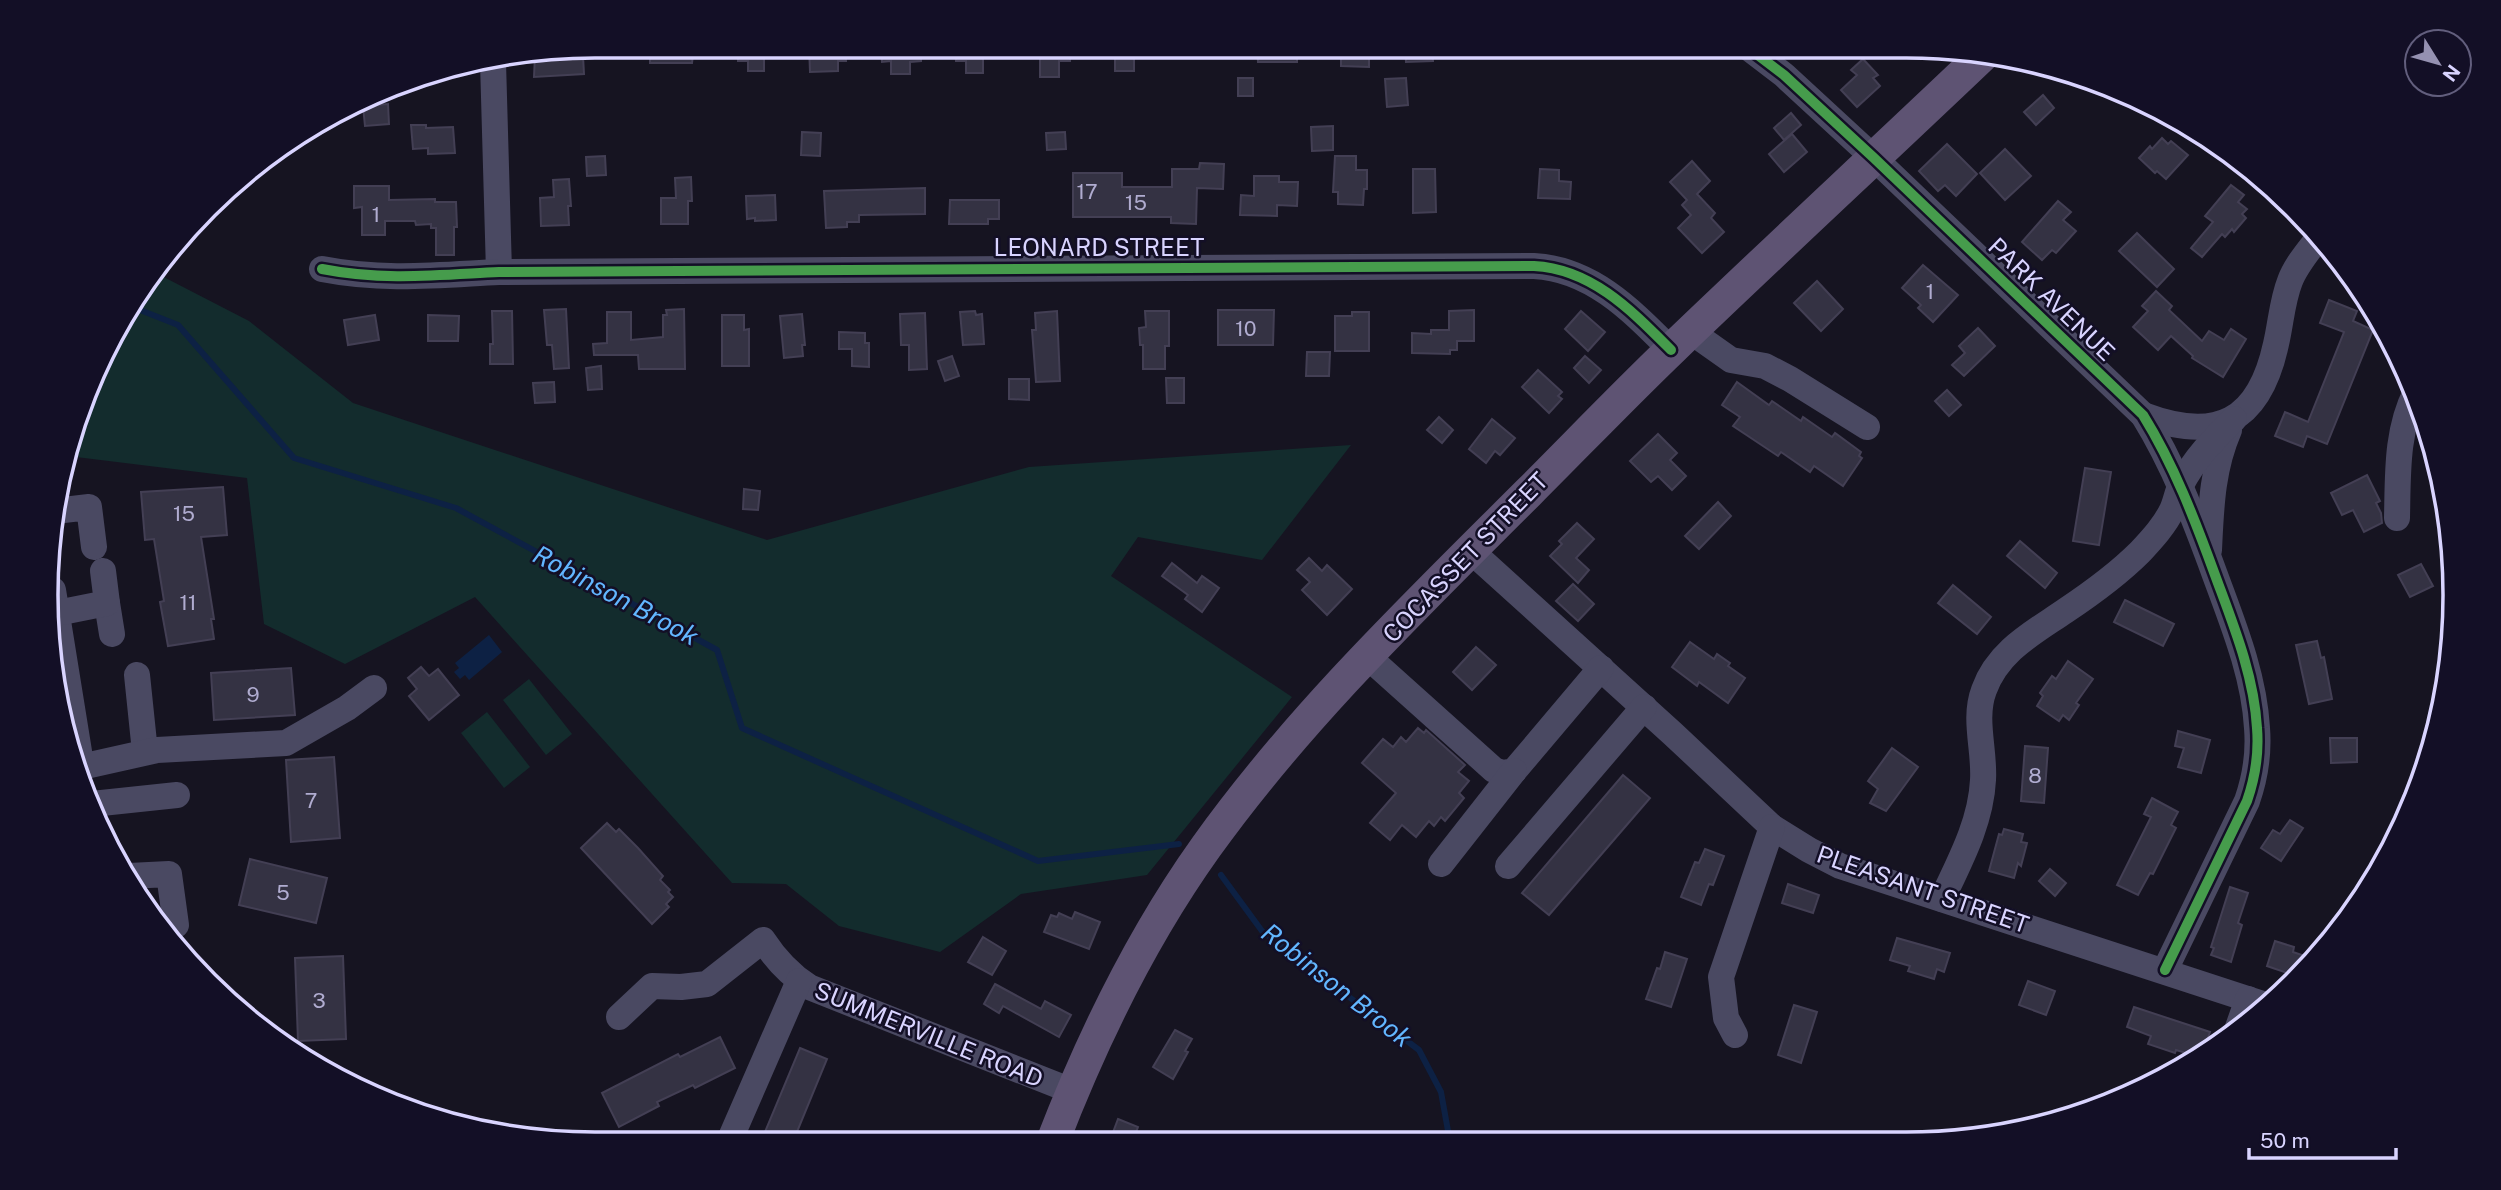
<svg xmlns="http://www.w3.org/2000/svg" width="2501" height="1190" font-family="'Public Sans',sans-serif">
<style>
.green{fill:#132c2d}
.water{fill:#0d2144}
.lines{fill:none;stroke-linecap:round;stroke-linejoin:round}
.stream{stroke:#0d2144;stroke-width:6}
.building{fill:#343243;stroke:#433f54;stroke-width:2}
.minor{stroke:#4a4962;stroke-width:26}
.major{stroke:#5e5373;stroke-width:33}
.cycleway-casing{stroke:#130f26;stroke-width:15}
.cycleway{stroke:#469c4c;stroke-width:10}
.labels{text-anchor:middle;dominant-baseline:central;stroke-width:5;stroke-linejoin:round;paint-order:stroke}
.number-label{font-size:21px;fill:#b0acd0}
.street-label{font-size:24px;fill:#d9d4ff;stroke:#130f26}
.water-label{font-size:26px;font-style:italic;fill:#62b6ff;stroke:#130f26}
.rim{fill:none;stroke:#d9d4ff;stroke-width:3.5}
</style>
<rect width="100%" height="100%" fill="#161421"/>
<g class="green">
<path d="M154 272 249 321 353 403 767 540 1029 467 1351 445 1262 560 1138 537 1111 576 1292 697 1147 875 1021 894 940 952 839 926 786 884 732 883 475 597 345 664 264 624 247 478 68 456 119 320Z"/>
<path d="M529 679 572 734 546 755 503 700Z"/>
<path d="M487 712 530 767 504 788 461 733Z"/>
</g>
<path class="water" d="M489 635 502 652 469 680 465 675 460 679 454 672 459 668 455 663Z"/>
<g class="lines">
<g class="stream">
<path d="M130 306 178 325 294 458 456 508 717 650 742 728 1038 861 1179 844"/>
<path d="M1221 875 1262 931 1419 1050 1441 1092 1450 1142"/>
</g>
</g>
<g class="building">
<path d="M650 46H694L692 63H650Z"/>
<path d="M738 46H764V71H748V61H738Z"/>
<path d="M809 46H845L846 61H838V71L810 72Z"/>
<path d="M881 46H921V61L910 62V74H891V61L882 62Z"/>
<path d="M955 46H983V73H966V61H956Z"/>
<path d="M1040 46H1070V61H1059V77H1040Z"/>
<rect x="1115" y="46" width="19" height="25"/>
<path d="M1257 46H1297V62H1258Z"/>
<path d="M1341 46H1369V67L1341 66Z"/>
<path d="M1405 46H1432L1433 61 1406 62Z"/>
<path d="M563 51V57L583 56 584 74 534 77 535 55Z"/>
<path d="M1863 59 1878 75 1873 78 1880 86 1857 107 1841 90 1857 75 1851 70Z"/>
<rect x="1238" y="78" width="15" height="18"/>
<path d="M1406 78 1408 105 1387 107 1385 79Z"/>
<path d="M2043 95 2054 108 2036 125 2024 112Z"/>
<path d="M388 104 389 124 365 126 363 106Z"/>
<path d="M1791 113 1801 125 1784 140 1774 128Z"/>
<path d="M411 125H426V128L453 127 455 153 428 154V148L413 149Z"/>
<path d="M1333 126V150L1312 151 1311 127Z"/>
<path d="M802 132 821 133 820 156 801 155Z"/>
<path d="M1065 132 1066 149 1047 150 1046 133Z"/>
<path d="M1792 134 1807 152 1784 172 1769 154Z"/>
<path d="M2162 138 2168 144 2171 141 2188 155 2166 179 2157 171 2155 173 2139 158 2150 146 2152 149Z"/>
<path d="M1947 144 1977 174 1956 196 1945 185 1938 191 1919 171Z"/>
<path d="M2005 149 2031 176 2005 200 1980 173Z"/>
<path d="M605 156 606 175 587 176 586 157Z"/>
<path d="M1335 156H1356V170H1367V189H1364L1363 205 1338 204V192H1333Z"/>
<path d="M1692 161 1710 181 1697 194 1715 213 1711 218 1724 232 1702 253 1678 228 1691 215 1682 205 1687 200 1670 182Z"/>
<path d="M1200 163 1224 164 1223 189 1197 188 1196 224 1171 223V217H1073V173H1122V187H1172V169H1199Z"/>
<path d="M1413 169H1435L1436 212 1413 213Z"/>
<path d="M1540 169 1559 170V181L1571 182 1570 199 1538 198Z"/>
<path d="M1254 176H1279V182H1298L1297 206 1277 205V216L1240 215 1241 195 1254 196Z"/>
<path d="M691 177 692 201H688V224H661V198H676L675 178Z"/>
<path d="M569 179 571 206H568L569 225 541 226 540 198 554 197 553 180Z"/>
<path d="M2231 185 2244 195 2238 202 2247 209 2242 214 2246 218 2234 232 2232 229 2225 237 2222 234 2202 257 2191 248 2213 222 2205 216Z"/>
<path d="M354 186H389V200L435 199V202H456L457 227H454V255H436V228H431V224L416 225 415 221H385V235H362V207L354 208Z"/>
<path d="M925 188V214L859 215V222H847V227L826 228 824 191Z"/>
<path d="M775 195 776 220 755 221V218L747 219 746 196Z"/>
<path d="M950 200H999V219H988V224H949Z"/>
<path d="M2058 201 2071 212 2063 220 2076 231 2056 253 2052 250 2042 260 2022 242Z"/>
<path d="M2137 233 2174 269 2157 287 2119 251Z"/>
<path d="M1923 265 1958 295 1933 322 1918 308 1921 305 1902 288Z"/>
<path d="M1817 281 1843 309 1821 331 1794 303Z"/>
<path d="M2156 291 2172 306 2169 310 2202 341 2209 331 2224 340 2231 329 2246 339 2223 377 2192 358 2193 356 2171 336 2158 350 2133 327 2148 311 2142 306Z"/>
<path d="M2329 300 2357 311 2353 321 2373 330 2327 444 2307 436 2303 447 2275 436 2285 412 2308 422 2344 332 2320 323Z"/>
<path d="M566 309 569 368 554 369 552 345H547L544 310Z"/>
<path d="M684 309 685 369H639L638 355H594L593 344 607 343V312H631V340L663 337V315H667L666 310Z"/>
<path d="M1218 310H1274L1273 345H1218Z"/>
<path d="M1474 310V341H1457V350H1450V354L1412 353V333L1431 334V330H1449V311Z"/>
<path d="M492 311H512L513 364H490V344H493Z"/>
<path d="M975 311 976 315 982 314 984 344 963 345 960 312Z"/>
<path d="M1057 311 1060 381 1036 382 1032 330H1036L1035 313Z"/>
<path d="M1145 311H1169V346H1165V369H1143V345H1140L1139 328 1146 327Z"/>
<path d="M1581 311 1605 332 1588 351 1565 329Z"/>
<path d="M1352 312H1369V351H1335V316H1352Z"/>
<path d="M925 313 927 369 909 370V345H901L900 314Z"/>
<path d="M802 314 805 345H802L803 356 784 358 780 316Z"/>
<path d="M375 315 379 340 348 345 344 320Z"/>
<path d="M428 315 459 316 458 341H428Z"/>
<path d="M722 315H744V330L749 329V366H722Z"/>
<path d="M1978 328 1995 346 1964 376 1952 365 1965 353 1959 346Z"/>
<path d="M839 332 865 333V343H869V367L852 366V349H839Z"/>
<path d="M1307 352H1330L1329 376H1306Z"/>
<path d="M952 356 959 376 945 381 938 361Z"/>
<path d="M1585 356 1601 370 1589 383 1574 368Z"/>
<path d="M601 366 602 389 588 390 586 368Z"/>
<path d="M1538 370 1562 392 1558 396 1562 399 1549 413 1522 387Z"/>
<path d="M1166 378H1184V403H1167Z"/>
<path d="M1009 379H1029V400L1009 399Z"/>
<path d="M554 382 555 402 535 403 533 383Z"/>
<path d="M1737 382 1769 405 1772 401 1801 421 1803 417 1832 437 1835 433 1861 452 1859 456 1862 458 1843 486 1814 466 1810 472 1781 452 1778 456 1733 426 1740 417 1722 405Z"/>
<path d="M1947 390 1961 405 1949 416 1935 401Z"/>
<path d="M1439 417 1453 430 1442 443 1427 430Z"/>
<path d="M1492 419 1515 438 1500 455 1495 451 1486 463 1469 449Z"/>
<path d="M1658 434 1677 453 1670 460 1686 476 1672 490 1658 476 1651 482 1630 461Z"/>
<path d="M2085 468 2111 472 2099 545 2073 541Z"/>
<path d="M2367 475 2380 501 2376 503 2381 513 2382 523 2364 532 2353 510 2342 515 2331 493Z"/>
<path d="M223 487 227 535 201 537 214 619H211L214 639 168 646 160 602 164 601 154 539 145 540 141 492Z"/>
<path d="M744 489 760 491 758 510 743 509Z"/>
<path d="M1718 502 1731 516 1699 549 1685 536Z"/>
<path d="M1577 523 1594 539 1576 558 1589 570 1578 583 1550 556 1562 544 1559 541Z"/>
<path d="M2020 541 2057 573 2045 588 2007 556Z"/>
<path d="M1309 558 1322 571 1327 565 1352 589 1327 615 1302 590 1310 582 1297 570Z"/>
<path d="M1172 563 1197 583 1202 576 1219 588 1202 612 1185 599 1188 595 1162 576Z"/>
<path d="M2421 564 2433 586 2410 597 2398 575Z"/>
<path d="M1573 584 1594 604 1578 621 1556 601Z"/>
<path d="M1953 585 1991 617 1977 634 1938 603Z"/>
<path d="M2125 600 2174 624 2163 646 2114 622Z"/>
<path d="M2317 641 2321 658 2324 657 2332 699 2309 704 2296 645Z"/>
<path d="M1690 642 1714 659 1717 654 1730 663 1728 666 1745 678 1728 703 1699 682 1697 686 1672 667Z"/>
<path d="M1476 647 1496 665 1472 690 1453 672Z"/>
<path d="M2068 661 2093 679 2076 703 2079 705 2069 720 2063 715 2059 721 2037 706 2043 696 2040 693 2052 676 2056 679Z"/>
<path d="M421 667 429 676 438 669 459 695 429 720 409 696 417 689 408 678Z"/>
<path d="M291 668 295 715 214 720 211 673Z"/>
<path d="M1418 728 1424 733 1426 730 1465 765 1458 772 1469 781 1459 793 1464 798 1445 821 1441 817 1434 826 1429 821 1416 837 1402 825 1390 840 1370 823 1396 793 1362 763 1383 739 1393 747 1401 737 1406 742Z"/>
<path d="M2178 731 2210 740 2201 773 2178 767 2184 748 2175 746Z"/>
<path d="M2330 738H2357V762L2331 763Z"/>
<path d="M2025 746 2048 748 2044 803 2021 801Z"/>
<path d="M1892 748 1918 767 1886 811 1870 803 1878 789 1868 781Z"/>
<path d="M334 757 340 838 291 842 286 760Z"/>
<path d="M1623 775 1650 798 1549 915 1522 893Z"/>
<path d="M2152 798 2178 812 2171 825 2176 828 2153 874 2150 873 2138 895 2117 885 2151 817 2144 814Z"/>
<path d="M2290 820 2303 828 2281 861 2261 848 2273 830 2280 834Z"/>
<path d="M607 823 616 832 619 829 638 848 663 876 660 880 670 890 668 892 673 897 666 904 669 907 652 924 581 848Z"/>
<path d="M2004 829 2023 834 2021 842 2027 843 2021 866 2018 863 2014 878 1989 871 1999 834 2002 835Z"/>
<path d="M1705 849 1724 856 1713 885 1709 884 1701 905 1681 897 1695 862 1699 863Z"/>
<path d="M250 859 327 878 316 923 239 905Z"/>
<path d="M2050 869 2066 883 2055 896 2039 881Z"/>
<path d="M1788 884 1819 895 1813 913 1782 903Z"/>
<path d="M2230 887 2248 893 2238 923 2242 925 2231 962 2211 955 2214 948 2211 947Z"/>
<path d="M1075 912 1100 922 1089 949 1044 932 1051 915 1057 917 1059 913 1072 919Z"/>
<path d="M983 937 1006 951 992 975 968 962Z"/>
<path d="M1897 938 1950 953 1944 972 1937 969 1934 979 1908 971 1910 966 1890 960Z"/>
<path d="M2275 941 2294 947 2293 952 2308 957 2304 967 2296 976 2267 966Z"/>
<path d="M1665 952 1687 959 1671 1007 1646 999 1657 968 1660 969Z"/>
<path d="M343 956 346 1039 298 1041 295 958Z"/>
<path d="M2028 981 2055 991 2046 1015 2019 1005Z"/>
<path d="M995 984 1041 1009 1045 1001 1071 1015 1059 1037 1003 1006 999 1013 984 1004Z"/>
<path d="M1794 1005 1817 1012 1801 1063 1778 1055Z"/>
<path d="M2134 1007 2210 1032 2204 1049 2196 1047 2193 1055 2176 1050 2175 1053 2148 1044 2151 1036 2127 1027Z"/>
<path d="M1175 1030 1192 1039 1185 1051 1188 1052 1173 1079 1153 1067Z"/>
<path d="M720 1037 735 1068 695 1088 693 1085 657 1102 659 1106 619 1127 602 1093 678 1054 680 1057Z"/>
<path d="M800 1048 827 1059 792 1144H760Z"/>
<path d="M1118 1119 1138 1127 1132 1143H1109Z"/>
</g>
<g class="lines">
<g class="minor">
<path d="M1746 46 1784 75 1874 158 2143 415C2174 465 2195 520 2215 575 2233 624 2254 675 2257 728 2259 753 2255 778 2247 801L2165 970"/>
<path d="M493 62 499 272"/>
<path d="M322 269C383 281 438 275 499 272L1534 266C1592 269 1632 311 1671 350"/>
<path d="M1690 331 1731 360 1765 366 1790 379 1867 427"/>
<path d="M2143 415C2217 443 2259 422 2276 344 2281 323 2282 301 2290 281 2296 265 2309 250 2319 237"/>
<path d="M55 511 89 507 94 547"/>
<path d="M2397 518C2398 475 2396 431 2416 392"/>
<path d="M2209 550C2211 508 2212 469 2229 430"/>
<path d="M1471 551 1673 734 1772 827 1809 850 1840 866 2266 1005"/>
<path d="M53 590 82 770"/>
<path d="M107 603 112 634"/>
<path d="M57 613 107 603 103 571"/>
<path d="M1368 657 1494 770 1503 773 1514 771 1601 668"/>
<path d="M137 675 145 752"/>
<path d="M81 767 157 750 286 743 347 708 374 688"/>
<path d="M92 804 177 795"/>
<path d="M1441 864 1514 771"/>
<path d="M1508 866 1644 707"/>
<path d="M129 876 169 874 176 925"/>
<path d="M1942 899C1960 861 1981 822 1983 780 1985 750 1973 719 1984 690 1998 651 2033 633 2065 611 2092 593 2118 574 2140 552 2152 539 2165 525 2172 510 2176 502 2177 492 2181 485 2194 459 2214 439 2234 419"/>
<path d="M619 1017 652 986 681 987 707 984 763 940C776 960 789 974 809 987L1072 1091"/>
<path d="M2236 1033 2248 999"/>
<path d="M1735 1035 1726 1018 1721 977 1772 827"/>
<path d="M728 1144 799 981"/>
</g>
<path class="major" d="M1052 1143C1092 1039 1141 938 1206 847 1299 717 1416 605 1529 492 1577 444 1624 395 1673 348 1776 249 1881 152 1985 53"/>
<defs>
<g id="cycleway">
<path d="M1746 46 1784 75 1874 158 2143 415C2174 465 2195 520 2215 575 2233 624 2254 675 2257 728 2259 753 2255 778 2247 801L2165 970"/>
<path d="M322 269C383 281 438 275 499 272L1534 266C1592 269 1632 311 1671 350"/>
</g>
</defs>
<use href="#cycleway" class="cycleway-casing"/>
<use href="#cycleway" class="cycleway"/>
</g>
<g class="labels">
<g class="number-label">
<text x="1087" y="191">17</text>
<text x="1136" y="202">15</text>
<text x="376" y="214">1</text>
<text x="1930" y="291">1</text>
<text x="1246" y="328">10</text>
<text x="184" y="513">15</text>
<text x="188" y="602">11</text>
<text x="253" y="694">9</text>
<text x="2035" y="775">8</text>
<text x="311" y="800">7</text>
<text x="283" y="892">5</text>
<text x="319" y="1000">3</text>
</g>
<g class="street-label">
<text x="1099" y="247">LEONARD STREET</text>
<text transform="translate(2052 299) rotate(44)">PARK AVENUE</text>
<text transform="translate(1465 557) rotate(-46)">COCASSET STREET</text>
<text transform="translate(1923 889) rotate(19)">PLEASANT STREET</text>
<text transform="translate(929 1034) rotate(22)">SUMMERVILLE ROAD</text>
</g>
<g class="water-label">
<text transform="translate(616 595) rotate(28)">Robinson Brook</text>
<text transform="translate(1337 985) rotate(38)">Robinson Brook</text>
</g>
</g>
<path d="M0 0H2501V1190H0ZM595 58H1906A537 537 0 0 1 2443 595V595A537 537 0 0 1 1906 1132H595A537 537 0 0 1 58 595V595A537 537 0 0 1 595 58Z" fill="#130f26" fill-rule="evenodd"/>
<path class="rim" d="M595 58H1906A537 537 0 0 1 2443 595V595A537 537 0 0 1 1906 1132H595A537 537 0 0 1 58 595V595A537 537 0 0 1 595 58Z"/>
<g transform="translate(2438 63) rotate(127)"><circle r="33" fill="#130f26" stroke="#625e7d" stroke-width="2"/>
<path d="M0-5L12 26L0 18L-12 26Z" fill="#9591b1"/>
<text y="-10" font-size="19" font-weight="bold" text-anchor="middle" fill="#d9d4ff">N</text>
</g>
<path d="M2249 1148v10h147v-10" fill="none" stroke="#d9d4ff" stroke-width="3.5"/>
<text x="2260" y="1148" font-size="21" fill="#d9d4ff" stroke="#130f26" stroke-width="5" paint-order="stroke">50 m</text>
</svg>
